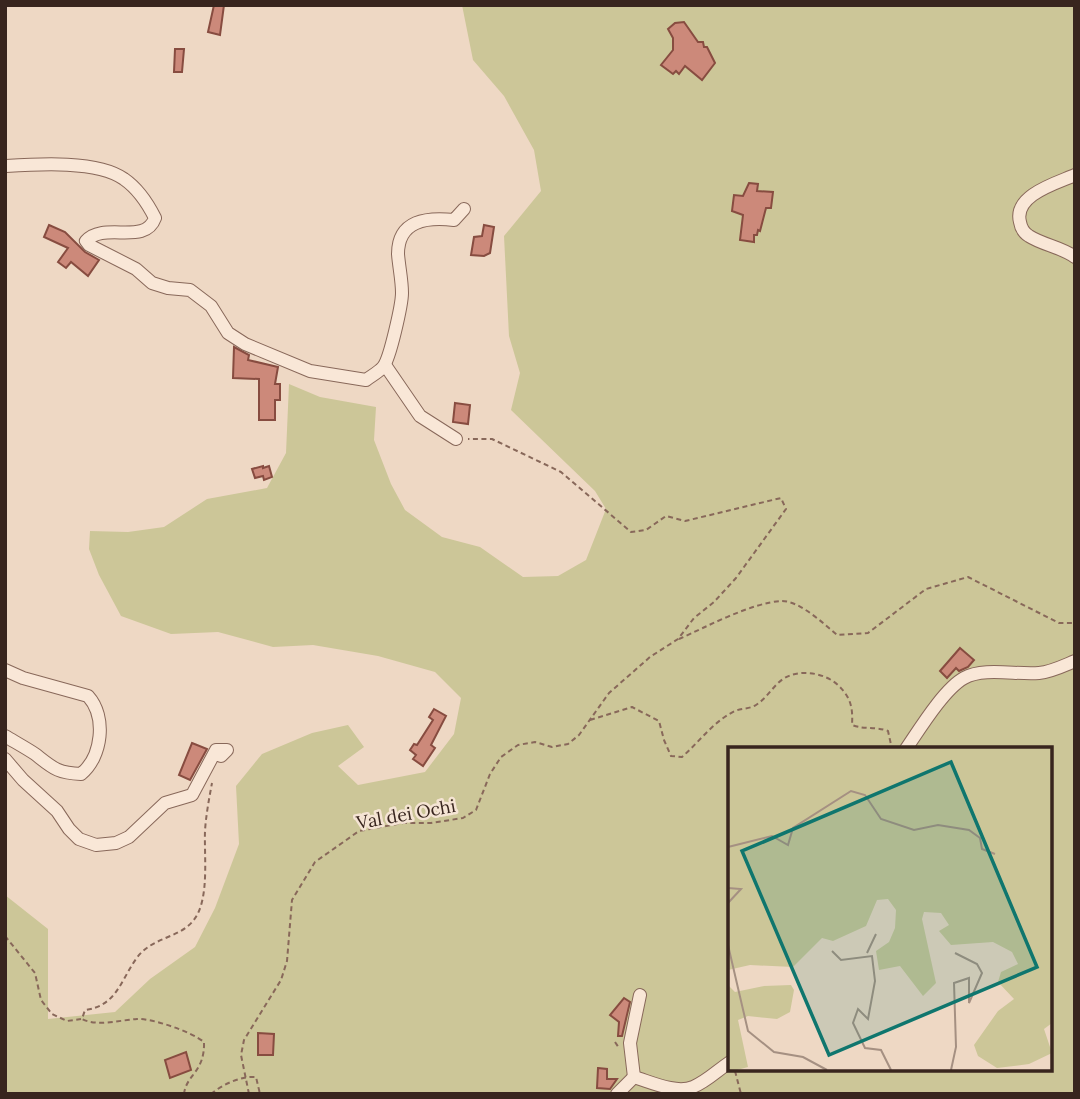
<svg xmlns="http://www.w3.org/2000/svg" width="1080" height="1099" font-family="Lora,serif">
<style>
.green{fill:#ccc698;fill-rule:evenodd}
.building{fill:#cc897a;stroke:#874c40;stroke-width:2}
.lines{fill:none;stroke-linecap:round;stroke-linejoin:round}
.minor-casing{stroke:#88685a;stroke-width:14}
.path{stroke:#88685a;stroke-width:2;stroke-dasharray:5 3.5;stroke-linecap:butt}
.minor{stroke:#f9e7d7;stroke-width:12}
.labels{text-anchor:middle;dominant-baseline:central;stroke-width:5;stroke-linejoin:round;paint-order:stroke}
.street-label{font-size:18px;fill:#38251e;stroke:#f5e4d4}
.inset-road{fill:none;stroke:#a59082;stroke-width:2}
.view{fill:#0f766e;fill-opacity:0.15;stroke:#0f766e;stroke-width:3.5}
.inset-edge{fill:none;stroke:#38251e;stroke-width:3.5}
</style>
<rect width="100%" height="100%" fill="#eed8c4"/>
<path class="green" d="M462 5H1075V1094H5V895L48 929V1019L115 1012 150 979 195 947 215 908 239 844 236 786 262 754 312 733 348 725 364 747 338 766 358 785 425 772 454 734 461 698 435 672 378 656 313 645 273 647 218 632 171 634 121 616 99 575 89 549 90 531 128 532 164 527 207 499 267 488 286 453 289 384 320 397 376 407 374 440 391 484 405 510 442 537 480 547 523 577 558 576 586 560 606 509 595 491 511 410 520 373 509 336 504 236 541 191 534 150 504 96 473 60ZM730 749H1050V1069H730Z"/>
<g class="building">
<path d="M214 5H224L220 35 208 32Z"/>
<path d="M684 22 698 42H703L704 47H707L715 63 702 80 685 66 679 74 676 71 673 74 661 65 673 50V38L668 29 675 23Z"/>
<path d="M175 49H184L182 72H174Z"/>
<path d="M749 183 758 184 757 191 773 192 771 208H766L760 231 758 230 757 235H754V242L740 240 743 215 732 211 734 195 743 196Z"/>
<path d="M49 225 65 232 85 252 99 260 88 276 71 262 66 268 58 262 68 248 44 237Z"/>
<path d="M484 225 494 227 490 253 484 256 471 255 474 237 482 236Z"/>
<path d="M234 347 249 355 248 360 278 367 275 384H280V400H275V420H259V379L233 378Z"/>
<path d="M455 403 470 405 468 424 453 422Z"/>
<path d="M263 466V468L269 466 272 477 264 480 263 476 255 478 252 469Z"/>
<path d="M960 648 974 660 968 667 959 671 956 668 947 678 940 671Z"/>
<path d="M434 709 446 716 431 745 435 748 423 766 413 759 416 755 410 750 414 744 417 745 433 720 429 717Z"/>
<path d="M192 743 207 749 190 780 179 775Z"/>
<path d="M624 998 630 1002 622 1036H618L619 1022 610 1015Z"/>
<path d="M258 1033 274 1034 273 1055H258Z"/>
<path d="M186 1052 191 1070 170 1078 165 1060Z"/>
<path d="M598 1068 607 1069V1079H617L610 1089 597 1088Z"/>
</g>
<g class="lines">
<defs>
<g id="minor">
<path d="M5 166C37 164 98 160 124 179 137 188 148 204 155 218 145 246 104 221 86 241L89 245 136 269 152 283 168 288 190 290 211 306 228 333 245 344 310 371 366 380C371 376 379 372 383 367 390 359 402 304 402 293 402 280 399 267 398 254 398 220 427 217 454 220L464 209"/>
<path d="M1075 175C1057 183 1013 195 1020 222 1021 228 1024 233 1029 236 1043 245 1061 247 1075 257"/>
<path d="M385 365 420 416 456 439"/>
<path d="M5 670 23 678 88 696C107 717 102 757 81 774 57 773 53 768 35 754 26 748 15 742 5 736"/>
<path d="M906 749C919 730 944 689 964 678 984 667 1016 675 1039 673 1051 672 1063 666 1075 661"/>
<path d="M5 759 23 780 57 811 69 829 79 839 96 845 116 843 129 837 165 803 192 795 216 750H227L221 756"/>
<path d="M634 1077C651 1082 676 1094 693 1087 706 1082 718 1070 730 1062"/>
<path d="M634 1077 630 1043 640 995"/>
<path d="M617 1094 634 1077"/>
</g>
</defs>
<use href="#minor" class="minor-casing"/>
<g class="path">
<path d="M679 639C706 627 753 602 782 601 800 601 824 624 837 635L868 633 926 589 968 577 1059 623H1075"/>
<path d="M590 720 632 707 659 721 664 740 671 756 682 757C700 741 714 721 735 711 742 708 750 709 756 705 767 698 773 686 783 679 800 668 826 673 839 686 851 698 853 708 852 725 865 730 875 726 888 731L892 749"/>
<path d="M5 936 35 973 41 1000 52 1014 67 1021 81 1019"/>
<path d="M615 1042 619 1048"/>
<path d="M735 1071 741 1094"/>
<path d="M184 1094C186 1075 205 1072 204 1042 192 1032 152 1018 137 1019 120 1020 98 1027 82 1019L85 1010C116 1006 120 982 136 959 151 937 178 939 193 921 210 901 204 856 205 831 206 815 209 799 212 783"/>
<path d="M211 1094C223 1084 241 1076 256 1077L260 1094"/>
<path d="M249 1094 241 1055 244 1040 281 980 287 961 292 900 315 862 359 831 403 823H431L463 818 476 810 490 774 501 757 518 745 535 742 552 747 568 744 579 735 609 693 650 657 678 639 694 618 714 602 736 578 786 509 781 498 685 521 666 516 646 530 631 532 561 472 492 439H468"/>
</g>
<use href="#minor" class="minor"/>
</g>
<g class="labels">
<g class="street-label">
<text transform="translate(406 814) rotate(-10)">Val dei Ochi</text>
</g>
</g>
<g transform="translate(728 747)">
<rect width="324" height="324" fill="#eed8c4"/>
<path d="M0 0H324V276L316 282 324 306 301 317 269 321 250 309 246 298 270 264 286 252 270 235 273 225 290 217 284 205 265 195 223 198 211 184 221 178 213 166 196 165 194 172 208 236 195 249 172 219 151 223 148 204 161 195 167 181 168 163 160 152 149 153 138 179 105 194 94 191 65 220 22 218 0 223ZM0 238 7 245 36 239 63 238 66 243 62 265 49 272 20 269 10 273 20 320 9 323H0Z" fill="#ccc698"/>
<path class="inset-road" d="M0 100 44 89 60 98 65 81 123 44 137 48 153 72 186 83 210 78 241 83 252 91 254 102 267 107M0 141 13 142 0 156M0 198 20 284 46 305 75 310 99 323M104 204 113 213 144 209 147 234 140 272 130 262 125 276 137 301 153 303 163 323M139 206 148 187M223 323 228 300 226 236 241 231V256L254 226 249 217 227 206"/>
<path class="view" d="M223 15 309 220 101 308 14 104Z"/>
<rect width="324" height="324" class="inset-edge"/>
</g>
<rect width="1080" height="1099" fill="none" stroke="#38251e" stroke-width="14"/>
</svg>
